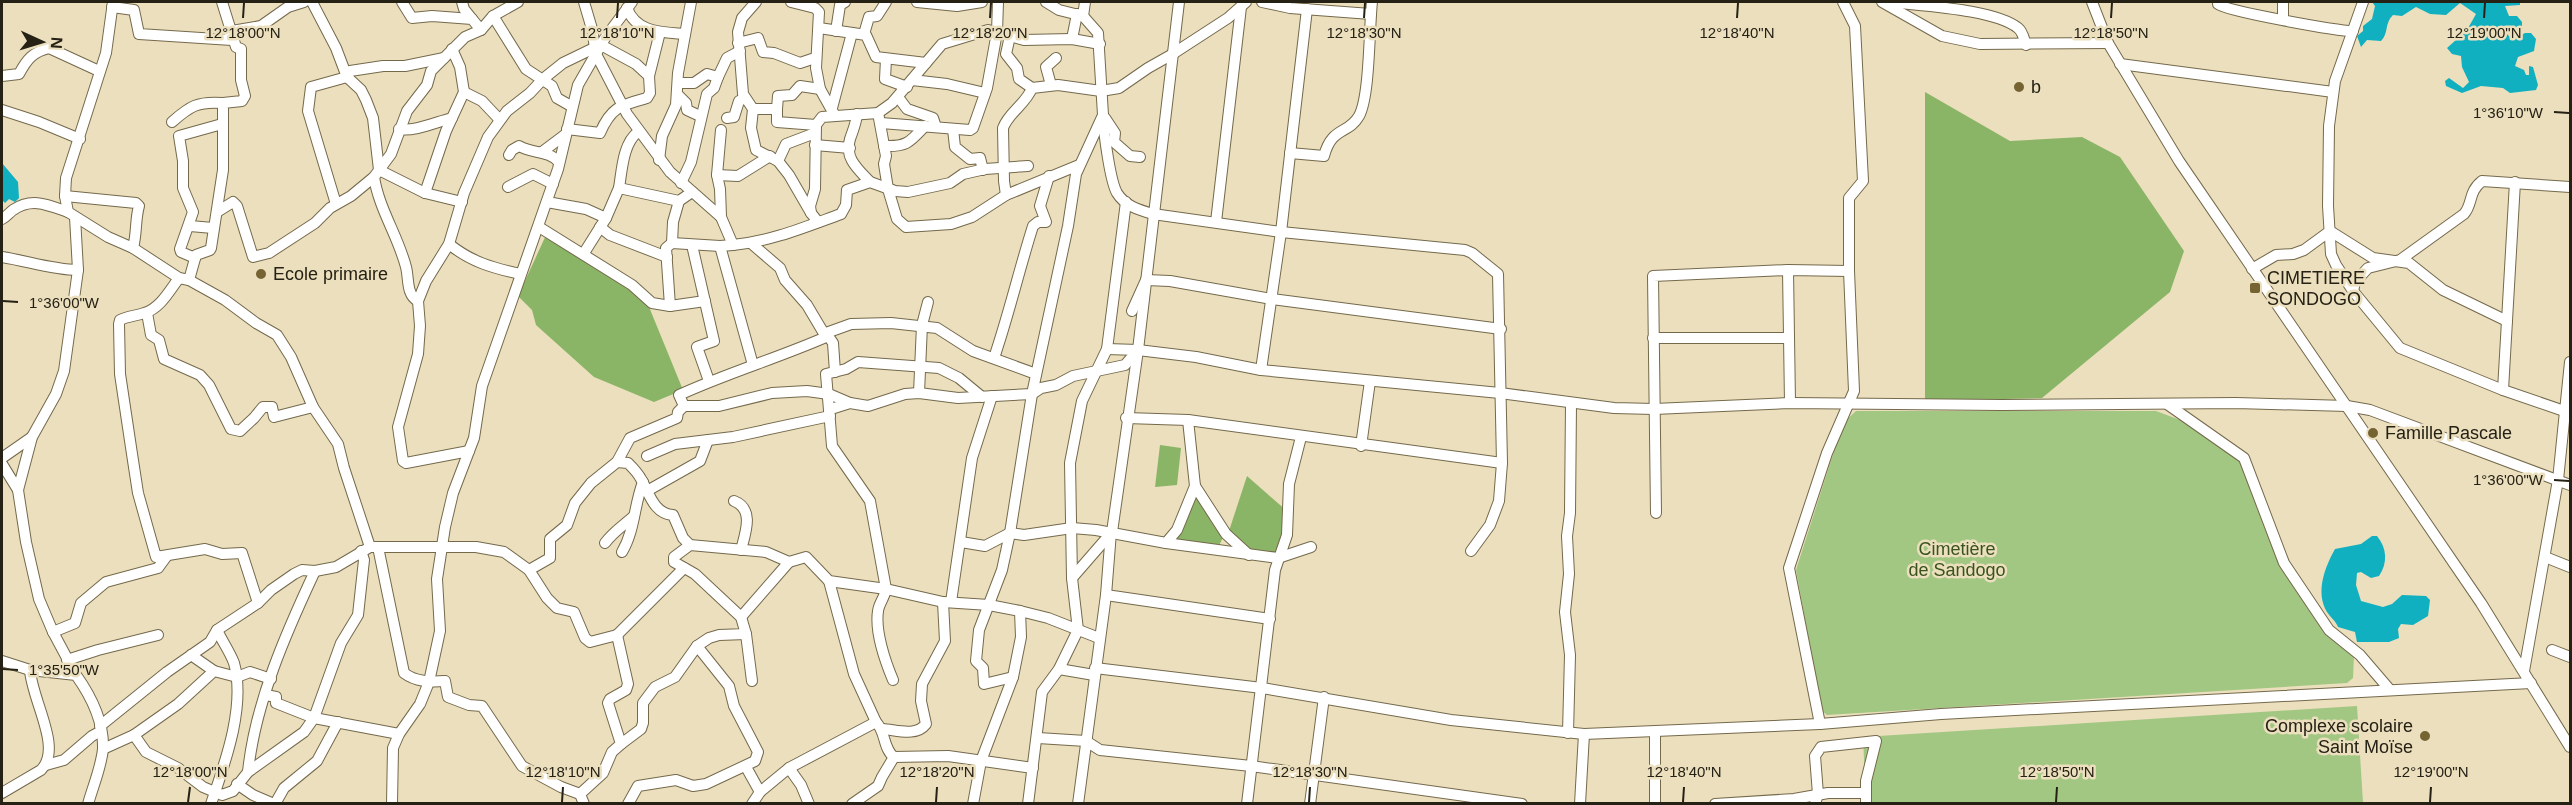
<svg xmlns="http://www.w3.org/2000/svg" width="2572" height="805" font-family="Helvetica,sans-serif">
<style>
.green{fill:#a1c782}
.forest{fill:#8bb566}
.water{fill:#10b0c1}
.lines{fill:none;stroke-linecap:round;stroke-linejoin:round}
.minor-casing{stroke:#74694b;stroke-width:12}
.minor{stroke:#fff;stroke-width:10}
.ticks{fill:none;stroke:#252115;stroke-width:2}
.poi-dot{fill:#756332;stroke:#ebdfbe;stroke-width:2}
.labels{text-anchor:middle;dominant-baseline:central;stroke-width:5;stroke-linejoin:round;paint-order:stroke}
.poi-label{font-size:18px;fill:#252115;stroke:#ebdfbe;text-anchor:start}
.park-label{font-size:18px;fill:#38541c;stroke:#ebdfbe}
.ticks-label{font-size:15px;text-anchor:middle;fill:#252115;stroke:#ebdfbe;stroke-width:5;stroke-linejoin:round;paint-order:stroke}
</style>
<rect width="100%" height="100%" fill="#ebdfbe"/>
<g class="green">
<path d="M1856 411H2156L2180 420 2240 461 2281 565 2354 655 2353 678 2347 683 1827 715 1822 711 1796 570 1843 423Z"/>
<path d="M2357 706 2363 803H1866L1863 737Z"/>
</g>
<g class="forest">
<path d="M1925 92 2010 141 2082 137 2120 157 2184 251 2170 292 2042 398 1925 401Z"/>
<path d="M547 233 647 302 683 390 654 402 594 377 536 325 532 310 518 296Z"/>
<path d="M1160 445 1181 448 1177 485 1155 487Z"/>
<path d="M1247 476 1287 511 1277 557 1251 554 1228 534Z"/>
<path d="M1195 489 1224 535 1217 550 1169 542Z"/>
</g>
<g class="water">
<path d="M2372 2H2520V5L2505 6 2509 16H2517L2522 22V26L2507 28V34L2513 40 2525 33H2531L2536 39 2534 51 2518 57 2515 66 2524 70 2526 75H2529V66L2533 67 2538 85 2536 90 2510 93 2503 88 2481 86 2462 93 2446 86 2445 81 2449 78 2463 88 2469 82 2462 67 2461 56 2452 54 2447 48 2467 30 2476 14 2460 3 2446 15 2430 14 2416 7 2402 16 2393 15C2384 24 2389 33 2381 41L2367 40 2361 47 2357 36 2363 31V26L2372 19 2375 6Z"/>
<path d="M2 163 18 182 19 198 15 202 9 199 5 203 2 200Z"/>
<path d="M2372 536H2377C2387 548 2388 563 2379 576L2371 578 2361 572 2357 573 2356 585 2361 601 2383 607 2392 604 2402 595 2426 596 2430 600 2428 616 2413 625 2401 624 2398 629 2399 638 2389 642H2357L2355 632 2338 627C2335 620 2331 618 2327 612 2315 592 2325 567 2335 549L2361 544Z"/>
</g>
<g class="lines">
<defs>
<g id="minor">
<path d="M113 2 106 53 66 178 65 196 68 212 108 237 133 248 179 278 189 280 225 300 256 323 277 335 291 357 313 407 338 444 344 468 370 547"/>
<path d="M312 2 336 48 347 77 361 90 366 100 373 118 379 170 425 193 462 202"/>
<path d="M402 2 412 18 432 16 472 19 481 30"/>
<path d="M462 2 464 9 472 19"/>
<path d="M584 2 592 29 596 54 627 114 670 172 721 217 733 245C772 241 805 227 841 214L846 205 847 190 870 182 895 191 908 192 950 183 963 174 985 169 1028 166"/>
<path d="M756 2 742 18 738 32 743 94 753 109 751 128 756 150 778 161 789 175 811 213"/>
<path d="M791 2 815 8 819 12 816 68 820 89 834 114"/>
<path d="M917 2 957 6 982 2"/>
<path d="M1262 2 1290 8 1371 14"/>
<path d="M1882 2 1942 36 1980 44 2108 43"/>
<path d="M1890 2C1922 6 1994 9 2018 28 2023 32 2024 39 2026 45"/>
<path d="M2092 2 2108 43 2179 161 2481 603 2570 747"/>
<path d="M2363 2 2335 81 2329 126 2328 206 2331 254 2336 265 2353 291 2400 348 2503 390 2570 413"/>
<path d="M2218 4C2226 11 2337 31 2353 31"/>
<path d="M112 7 134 10 139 34 232 40"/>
<path d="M627 8C636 33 662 32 685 34"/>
<path d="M493 16 526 69 552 86 557 98 571 106"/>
<path d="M1083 16 1085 2"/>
<path d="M2283 19V2"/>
<path d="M819 28 866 35 876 57 926 63"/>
<path d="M836 31 840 5 845 2"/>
<path d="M864 34 869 17 877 16 886 2"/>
<path d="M230 35 232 31 261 26 288 7 304 2"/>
<path d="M1010 36 1006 54 1017 68 1019 79 1032 88"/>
<path d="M1072 39 1077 14"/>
<path d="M738 43 758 38 763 52 774 53 800 63 815 58"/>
<path d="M601 45 636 64 649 76"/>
<path d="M886 59 885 79 907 87"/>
<path d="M2120 64 2333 92"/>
<path d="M2 76 19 74C27 59 33 52 49 48L99 71"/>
<path d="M912 80 947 84 985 93"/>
<path d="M678 83H694L707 74 718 77 727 58 740 51"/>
<path d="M1051 85 1046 67 1056 58"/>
<path d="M464 92 482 101 499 119"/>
<path d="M677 94 686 103 687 110 700 116"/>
<path d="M898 97 907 109 933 118 936 127"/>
<path d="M832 108 852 33"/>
<path d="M753 109H777V122L816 125"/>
<path d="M777 109 778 96 792 95 800 86 820 89"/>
<path d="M2 110 39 122 80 139"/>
<path d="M878 113 886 156 884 164 888 189 897 219 906 227 951 224 972 217 1006 195 1079 165"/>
<path d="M857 114C856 124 853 130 850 139 844 158 858 169 870 182"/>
<path d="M727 118 734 117 739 101 745 98"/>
<path d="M1103 118C1104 133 1110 181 1117 193 1125 206 1139 210 1153 214L1281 232 1465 250 1472 253 1498 274 1502 463 1499 501 1490 525 1471 551"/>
<path d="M1105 118 1115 133 1114 142 1130 156 1140 157"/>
<path d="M172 122C190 106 198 101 223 103"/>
<path d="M881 123 970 130 973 128 987 88 997 32 998 2"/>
<path d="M399 129C414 132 436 122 452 118"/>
<path d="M567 129 600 133C611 107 621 105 647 98L650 93 649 76 660 32"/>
<path d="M953 129 955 147 970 159 980 158 983 170"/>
<path d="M721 130 717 175 720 189 721 217"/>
<path d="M815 145 850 148"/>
<path d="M884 146C907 147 910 142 925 126"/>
<path d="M542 152 566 134"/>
<path d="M1290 153 1324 156C1332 126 1348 135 1359 116 1370 96 1369 28 1372 2"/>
<path d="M509 155 512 150 519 146C533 154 548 150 559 162"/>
<path d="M659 160 662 136 676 105 678 73 691 2"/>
<path d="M778 161 786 144 815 133"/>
<path d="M717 175 738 176 770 156"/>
<path d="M374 177C379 209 398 236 406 267 409 278 406 295 418 301"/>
<path d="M681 183 691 162 707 94 714 88 718 77"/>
<path d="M508 187 533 174 553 184"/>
<path d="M619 188C622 170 623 143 638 132"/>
<path d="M425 193 446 131 464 92 460 67 452 49"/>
<path d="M1006 195 1004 181 1003 128C1009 112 1026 104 1032 88L1058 85 1101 91 1119 88 1148 68 1171 55 1228 18 1246 2"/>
<path d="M65 196 136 203 139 206C135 220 137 233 133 248"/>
<path d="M547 202 586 209 606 218"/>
<path d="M336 204 308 111 311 87 347 77 350 71 383 66H405L444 58"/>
<path d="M217 212 233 202 237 206 253 257 269 253 315 223 330 208 351 196 374 177 391 154 407 111 427 85 431 71 465 37 481 30 493 16 518 2"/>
<path d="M2 219C6 217 9 213 13 210 32 197 48 205 68 212"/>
<path d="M818 222 811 213 810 206 815 189 816 125 822 117 878 113 892 103 942 44 988 30 1024 40 1072 39 1100 44"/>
<path d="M1216 222 1241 7"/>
<path d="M190 226 213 228"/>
<path d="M539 227 632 285 652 303 670 306 705 301"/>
<path d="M600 227 610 235 667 257"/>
<path d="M672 243 673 222 679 201"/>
<path d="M449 244C471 262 493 268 520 274"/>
<path d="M752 244 780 268 785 280 807 305 826 337"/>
<path d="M692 245 714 341 697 347 709 381"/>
<path d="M720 246 753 365"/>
<path d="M584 253 606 218 619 188 679 201 692 192"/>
<path d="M2 257C28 261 52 270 78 270"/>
<path d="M195 258 181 252 180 249 193 212 183 188V161L179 136 222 124"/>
<path d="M2252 269 2276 255 2293 254 2304 250 2330 231 2373 258 2409 263 2443 290 2507 321"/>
<path d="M1788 270 1790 403"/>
<path d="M179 278C170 290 160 309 144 313 136 316 128 316 120 320L119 324 120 374 132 454 138 493 156 557 205 549 222 554 242 553 258 603"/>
<path d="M189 280 196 255 210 250 211 248 223 170V103L242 101 245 96 241 80V49L236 47 222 2"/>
<path d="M2353 291 2355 282 2368 268 2400 260 2464 214C2473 204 2468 192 2482 181L2570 187"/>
<path d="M670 306 666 248 672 243 720 246 733 245"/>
<path d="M1132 311 1146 280 1170 281 1272 299 1501 329"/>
<path d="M147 313 151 335 159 340 164 359 200 375 209 385 231 429 240 431 254 418 263 407H272L274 417 313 407"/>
<path d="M826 333 833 343 835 372"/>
<path d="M1653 338H1788"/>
<path d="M1107 349 1138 350"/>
<path d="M994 358C1009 314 1019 270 1033 226L1038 222H1046L1040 206 1049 176"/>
<path d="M1261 370 1281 232 1307 9"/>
<path d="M2503 390 2515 182"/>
<path d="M919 393 922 325 928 302"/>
<path d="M2167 404 2244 458 2284 563 2329 630 2360 655 2390 690"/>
<path d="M684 406H719L772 393 807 391 829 394 850 403"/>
<path d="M831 409 850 403 868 406 905 394 919 393 958 398 1032 394 1041 388 1056 385 1073 376 1125 365 1138 350 1196 357 1261 370 1500 393 1614 408 1654 409 1790 403 2001 405 2236 403 2347 406 2370 410 2570 485"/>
<path d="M1126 418 1188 420 1502 463"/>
<path d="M1361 446 1370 381"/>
<path d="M469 451 406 463 403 461 398 427 418 354 420 326 418 301 426 281 449 244 464 193 488 137 507 111 530 93 543 79 563 63 594 48"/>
<path d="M647 456 675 444 733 437 830 416"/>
<path d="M2 458 32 437"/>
<path d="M617 462 628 463C633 468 638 473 641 479 649 493 654 514 673 515L683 538 690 545 766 552 789 562 806 557 829 581 886 589 943 602 989 605 1020 611 1048 618 1099 638"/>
<path d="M2 464 18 490 26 542 39 599 53 632 76 675"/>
<path d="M1195 486 1226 534 1249 555"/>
<path d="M18 490 32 437 56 394 64 371 78 270 75 217"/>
<path d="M647 491 700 461 708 440"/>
<path d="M734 501C755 509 745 534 741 550"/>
<path d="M1656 513 1653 276 1788 270 1849 271"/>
<path d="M961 542 985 546 1010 533 1024 535 1072 528 1096 530 1166 543 1278 558 1311 547"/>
<path d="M605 543C614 531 623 526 634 516"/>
<path d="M1166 543 1177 530 1195 486 1188 420"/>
<path d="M378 547 404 673C416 682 430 682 445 681L448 697 469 705 482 706 522 766 561 787 580 794"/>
<path d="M622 552C635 530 634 505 643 482"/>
<path d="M2545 557 2570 567"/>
<path d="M529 570 550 558V539L567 525 575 503 591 483 617 462 630 438 677 418 678 412 684 406 679 395C727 373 778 358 826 337V333L851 324 891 323 937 328 973 351 1036 374"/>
<path d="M1072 578 1112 532 1138 350 1179 2"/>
<path d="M829 581 854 674 876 722"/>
<path d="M1106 595 1270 619"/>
<path d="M951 602 972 458 992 396"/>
<path d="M741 617 789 562"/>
<path d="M53 632 75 623 81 603 106 582 158 568 166 557"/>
<path d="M746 634 752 681"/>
<path d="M617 635 684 568"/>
<path d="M2552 650 2570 657"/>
<path d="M191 655 214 671"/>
<path d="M67 660 98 650 158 635"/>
<path d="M2 661 30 670"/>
<path d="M1095 668 1262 688 1451 720 1584 734 1820 724 1941 714 2531 683"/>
<path d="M1059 669 1094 675"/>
<path d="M2524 671 2558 480 2570 362"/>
<path d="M1013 677 984 684 983 668 976 661 979 630 1002 570 1010 533 1032 394 1068 226 1076 174 1103 115 1098 33 1083 16 1059 10 1046 2"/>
<path d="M893 680C885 661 875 631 878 611 879 603 885 597 886 589L870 501 832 446 826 374 846 369 858 362 939 368 959 378 982 397"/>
<path d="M266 695 276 697V703L314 718 399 734"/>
<path d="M1820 724 1789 568 1827 453 1854 391 1849 271V198L1863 181 1855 26 1843 2"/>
<path d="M100 726 167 672 210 642 217 630 258 603 271 590 294 574 302 570 315 571 336 567 370 547H476L504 552 529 570 547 598 557 608 574 612 585 638 590 642 617 635 628 684 626 690 610 699 608 703 621 744 612 752 603 773 580 794 584 804"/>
<path d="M883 729C897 730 916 737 926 724L921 701 922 684 945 641 943 602"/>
<path d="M1655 732V804"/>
<path d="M1568 733 1570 655 1565 612 1569 574 1567 536 1570 513 1571 404"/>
<path d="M134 735 178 704 214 671 237 677 250 672 271 679"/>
<path d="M1038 738 1086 741 1100 750 1251 766 1522 804"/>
<path d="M621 744 641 729 643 723V703L655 687 675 677 697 646 709 638 719 635 746 634 741 617 695 574 674 562V557L690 545"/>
<path d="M103 749 134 735 146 752 178 768 203 787 222 795 233 791 248 772 304 732 314 718 341 643 358 615 364 560 361 551"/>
<path d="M46 765 64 760 92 736 101 731"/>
<path d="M746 767 760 792"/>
<path d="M789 768 801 785 809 804"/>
<path d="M248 772C255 703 286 633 315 571"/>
<path d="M237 784 253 795 274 804"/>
<path d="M2 793 41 770C63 748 32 701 30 670L76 675C91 696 104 722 103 749 101 768 93 786 88 804"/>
<path d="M211 804C225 763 246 706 234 663 230 652 222 641 217 630"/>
<path d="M275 804 284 788 317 761 338 722"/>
<path d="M392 804 393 748 399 734 420 704 429 682 440 631 437 579 445 527 453 493 474 438 482 386 558 169 578 85 605 38 632 2"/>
<path d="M628 804 638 786 676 780 693 786 706 784 755 761 758 752 734 706 729 686 697 646"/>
<path d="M752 804 760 792 789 768 876 722C886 732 883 749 894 757L948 756 1033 768"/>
<path d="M852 804 878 786 882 777 894 757"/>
<path d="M973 804 981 761 1013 677 1021 637 1020 611"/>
<path d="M1028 804 1042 692 1059 669 1078 630 1072 578 1070 463 1082 401 1107 349 1126 202"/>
<path d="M1078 804 1106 595 1111 532"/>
<path d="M1247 804 1275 570 1287 535 1289 484 1301 437"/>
<path d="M1310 804 1324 697"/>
<path d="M1580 804 1584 734"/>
<path d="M1715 804 1794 799 1828 793H1866"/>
<path d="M1815 804 1818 794 1815 756 1821 747 1876 741 1866 781V804"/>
</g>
</defs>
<use href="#minor" class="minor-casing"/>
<use href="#minor" class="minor"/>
</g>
<path class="ticks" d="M243 18 244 3M617 18 618 3M990 18 991 3M1364 18 1365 3M1737 18 1738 3M2111 18 2112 3M2484 18 2485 3M2554 112 2569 113M3 301 18 302M2554 480 2569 481M3 669 18 670M188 802 190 787M562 802 563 787M936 802 937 787M1309 802 1310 787M1683 802 1684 787M2056 802 2057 787M2430 802 2431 787"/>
<g class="poi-dot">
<circle cx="2019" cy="87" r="6"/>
<circle cx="261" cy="274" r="6"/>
<rect x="2249" y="282" width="12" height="12" rx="3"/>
<circle cx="2373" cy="433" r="6"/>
<circle cx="2425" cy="736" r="6"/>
</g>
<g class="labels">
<g class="poi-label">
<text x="2031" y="87">b</text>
<text x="273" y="274">Ecole primaire</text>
<text x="2267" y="278">CIMETIERE<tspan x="2267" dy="21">SONDOGO</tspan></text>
<text x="2385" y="433">Famille Pascale</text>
<text x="2413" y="726" text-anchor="end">Complexe scolaire<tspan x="2413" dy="21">Saint Moïse</tspan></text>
</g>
<g class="park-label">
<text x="1957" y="549">Cimetière<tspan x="1957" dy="21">de Sandogo</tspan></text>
</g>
</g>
<g class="ticks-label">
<text x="243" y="38">12°18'00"N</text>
<text x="617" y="38">12°18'10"N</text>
<text x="990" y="38">12°18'20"N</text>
<text x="1364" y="38">12°18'30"N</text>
<text x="1737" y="38">12°18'40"N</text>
<text x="2111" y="38">12°18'50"N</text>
<text x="2484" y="38">12°19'00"N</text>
<text x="2508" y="118">1°36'10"W</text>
<text x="64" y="308">1°36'00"W</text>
<text x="2508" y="485">1°36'00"W</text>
<text x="64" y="675">1°35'50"W</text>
<text x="190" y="777">12°18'00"N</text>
<text x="563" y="777">12°18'10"N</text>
<text x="937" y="777">12°18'20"N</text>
<text x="1310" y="777">12°18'30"N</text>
<text x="1684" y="777">12°18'40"N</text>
<text x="2057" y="777">12°18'50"N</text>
<text x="2431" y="777">12°19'00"N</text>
</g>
<rect width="2572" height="805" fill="none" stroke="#252115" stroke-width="6"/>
<g transform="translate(42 42) rotate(94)" stroke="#ebdfbe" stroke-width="4.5" paint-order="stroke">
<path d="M0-4.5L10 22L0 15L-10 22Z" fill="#252115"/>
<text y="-9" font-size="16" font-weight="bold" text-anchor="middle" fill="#252115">N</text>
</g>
</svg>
